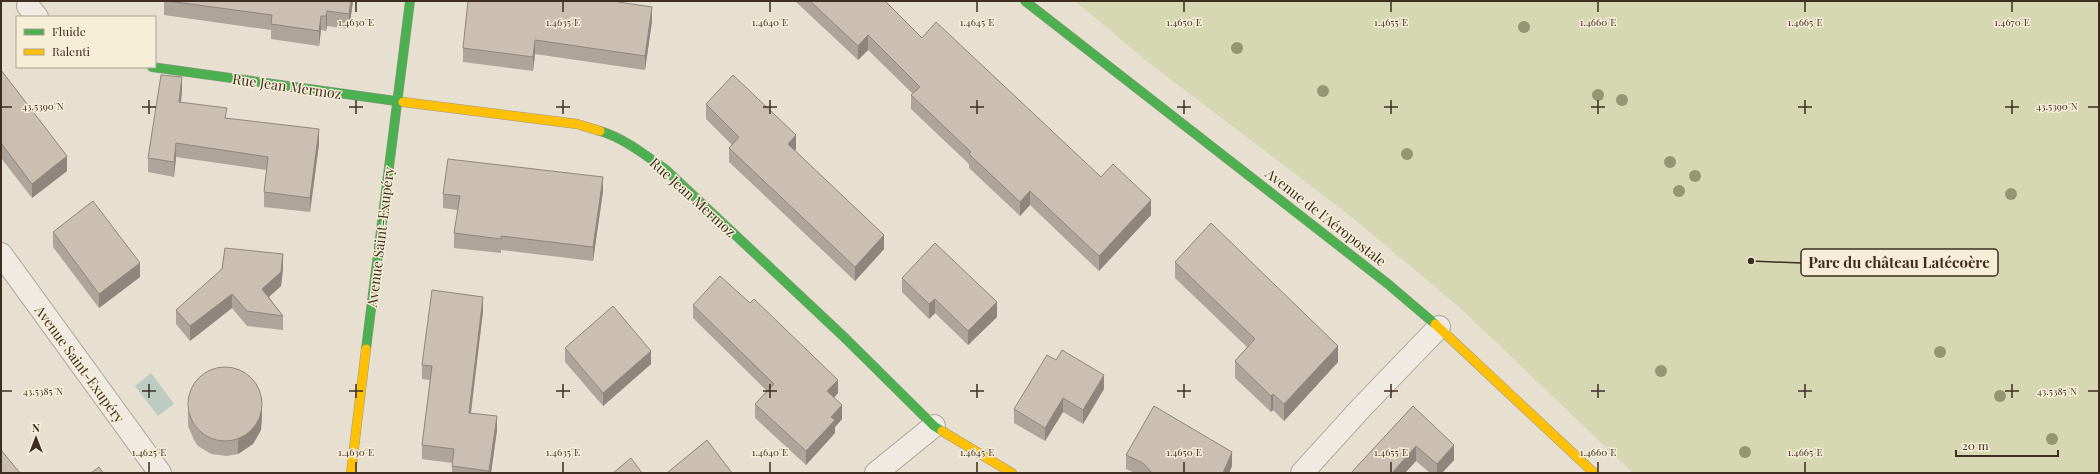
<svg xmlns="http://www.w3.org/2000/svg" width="2100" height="474" font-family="'Playfair Display',serif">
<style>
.green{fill:#d6d7b3}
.water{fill:#bcccc2}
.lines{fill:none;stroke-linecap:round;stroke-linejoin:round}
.street-casing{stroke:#ada599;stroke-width:24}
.fast-casing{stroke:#9c958a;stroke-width:10}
.slow-casing{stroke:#9c958a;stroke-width:10}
.street{stroke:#efebe3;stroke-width:22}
.fast{stroke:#4caf50;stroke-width:9}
.slow{stroke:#ffc107;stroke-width:9}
.tree{fill:#929673}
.wall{fill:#afa499}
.shaded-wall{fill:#8e867d}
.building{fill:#cbbfb2;stroke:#8e867d}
.ticks{fill:none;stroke:#3d2e20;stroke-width:1.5}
.labels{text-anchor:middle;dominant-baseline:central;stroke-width:3;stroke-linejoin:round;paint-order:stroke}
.street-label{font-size:14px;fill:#3d2e20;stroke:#f7eed8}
.ticks-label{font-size:10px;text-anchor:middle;fill:#3d2e20;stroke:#f7eed8;stroke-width:3;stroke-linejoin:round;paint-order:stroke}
.leader{fill:none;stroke:#3d2e20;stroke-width:1.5}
.callout-dot{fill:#3d2e20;stroke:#f7eed8;stroke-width:1.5}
.callout{fill:#f7eed8;stroke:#3d2e20;stroke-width:1.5}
.callout-label{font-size:15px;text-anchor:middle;font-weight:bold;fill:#3d2e20}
</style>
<rect width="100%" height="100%" fill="#e7e0d1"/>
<path class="green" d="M1075 1H2099V473H1633L1458 306 1349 215 1144 59Z"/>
<path class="water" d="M151 373 174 404 158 416 135 386Z"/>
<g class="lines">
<defs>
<g id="street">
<path d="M28 6 37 17"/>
<path d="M1 254 160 473"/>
<path d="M876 473 934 426"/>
<path d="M1302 473 1362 407 1439 327"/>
</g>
<g id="fast">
<path d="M1025 1 1388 284 1435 324"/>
<path d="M152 67 403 102"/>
<path d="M600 131C624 138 645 155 665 169L843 336 934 426 942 431"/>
<path d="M366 349 410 1"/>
</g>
<g id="slow">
<path d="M403 102 577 124 600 131"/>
<path d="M1435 324 1594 473"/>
<path d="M942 431 1012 473"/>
<path d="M351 473 366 349"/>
</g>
</defs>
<use href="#street" class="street-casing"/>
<use href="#fast" class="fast-casing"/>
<use href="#slow" class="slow-casing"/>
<use href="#street" class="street"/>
<use href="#fast" class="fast"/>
<use href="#slow" class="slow"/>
</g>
<g class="tree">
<circle cx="1524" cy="27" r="6"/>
<circle cx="1237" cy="48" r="6"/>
<circle cx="1323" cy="91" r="6"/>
<circle cx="1598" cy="95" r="6"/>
<circle cx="1622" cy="100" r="6"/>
<circle cx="1407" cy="154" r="6"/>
<circle cx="1670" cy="162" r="6"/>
<circle cx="1695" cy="176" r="6"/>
<circle cx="1679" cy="191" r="6"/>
<circle cx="2011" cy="194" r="6"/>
<circle cx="1940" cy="352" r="6"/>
<circle cx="1661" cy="371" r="6"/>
<circle cx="2000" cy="396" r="6"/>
<circle cx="2052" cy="439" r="6"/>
<circle cx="1745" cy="452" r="6"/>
</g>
<g class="wall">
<path d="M164 1H353L349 29 327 26 326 31 321 30 319 46 271 39V30L164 15Z"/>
<path d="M795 1H885L922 38 1101 177 1151 215 1099 271 1030 205 1020 216 969 168V164L911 109V95L913 94 868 50 858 60Z"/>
<path d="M652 21 645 70 535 54 533 71 463 62V48Z"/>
<path d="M1 70 67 171 32 198 1 158Z"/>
<path d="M182 91 181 102 227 118 319 144 310 212 264 207V192L267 170 176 157 174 177 148 172V158Z"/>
<path d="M706 104 796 149 795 150 884 249 855 281 729 162V148L732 145 706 119Z"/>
<path d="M603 191 593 261 501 250V253L454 248V233L458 210 443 208V194Z"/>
<path d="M53 232 140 277 99 308 53 247Z"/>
<path d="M1175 262 1338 362 1284 421 1273 410 1271 412 1235 378V361L1247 347 1175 278Z"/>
<path d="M283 269 281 286 269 297 283 316V330L247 326 232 308 190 341 176 324V310Z"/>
<path d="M902 278 997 317 968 345 935 313 929 319 902 292Z"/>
<path d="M693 305 838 393 834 398 842 419 835 427V433L806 465 755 418V404L767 391 693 318Z"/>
<path d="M483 311 471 413 497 430 491 473H452V463L422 459V445L430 380 422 379V365Z"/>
<path d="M565 348 651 364 603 406 565 362Z"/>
<path d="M1104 389 1083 424 1063 412 1045 441 1014 423V409Z"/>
<path d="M1413 406 1454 460 1442 473H1430L1416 461 1405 473H1351Z"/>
<path d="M188 412 262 415 261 430 253 444 238 454 227 456 211 454 198 446 194 440 188 426Z"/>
<path d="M1126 455 1232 466 1229 473H1135L1126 469Z"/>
</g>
<g class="shaded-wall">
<path d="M351 1H353L349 29V14Z"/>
<path d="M652 7V21L645 70V56Z"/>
<path d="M327 11V26L326 31V16Z"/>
<path d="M321 16V30L319 46V31Z"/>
<path d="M868 35V50L858 60V46Z"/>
<path d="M535 40V54L533 71V57Z"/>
<path d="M182 77V91L179 116V102Z"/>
<path d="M319 129V144L310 212V198Z"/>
<path d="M796 135V149L788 158V144Z"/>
<path d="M176 143V157L174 177V162Z"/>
<path d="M67 156V171L32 198V184Z"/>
<path d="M603 177V191L593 261V247Z"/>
<path d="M1030 191V205L1020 216V202Z"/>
<path d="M1151 200V215L1099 271V256Z"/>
<path d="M884 235V249L855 281V267Z"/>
<path d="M283 254V269L281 286 262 303V289Z"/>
<path d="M140 263V277L99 308V294Z"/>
<path d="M232 294V308L190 341V326Z"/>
<path d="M483 297V311L469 427V413Z"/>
<path d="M935 299V313L929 319V304Z"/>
<path d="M997 302V317L968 345V331Z"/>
<path d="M1338 346V362L1284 421V404Z"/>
<path d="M651 351V364L603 406V393Z"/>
<path d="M1104 375V389L1083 424V410Z"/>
<path d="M838 380V393L827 405V391Z"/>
<path d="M1273 394V410L1271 412V396Z"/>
<path d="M1063 398V412L1045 441V428Z"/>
<path d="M262 401V415L261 430 253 444 238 454V440Z"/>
<path d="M842 405V419L835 427V433L806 465V451L831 417Z"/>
<path d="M497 416V430L491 473H489Z"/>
<path d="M1454 445V460L1442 473H1437V464Z"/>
<path d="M1416 446V461L1405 473H1392Z"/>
<path d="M1232 452V466L1229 473H1223Z"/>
</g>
<g class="building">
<path d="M168 1H351L349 14 327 11 326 16H321L319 31 271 24 272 15Z"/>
<path d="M468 1H612L652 7 645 56 535 40 533 57 463 48Z"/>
<path d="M810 1H885L922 38 936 22 1101 177 1113 164 1151 200 1099 256 1030 191 1020 202 969 154 971 152 911 95 920 87 868 35 858 46Z"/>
<path d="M1 70 67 156 32 184 1 143Z"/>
<path d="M161 75 182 77 179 102 227 108 225 118 319 129 310 198 264 192 268 157 176 143 174 162 148 158Z"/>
<path d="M733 75 796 135 788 144 884 235 855 267 729 148 739 137 706 104Z"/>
<path d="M448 159 603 177 593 247 501 236V239L454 233 460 196 443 194Z"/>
<path d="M93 201 140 263 99 294 53 232Z"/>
<path d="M1211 223 1338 346 1284 404 1273 394 1271 396 1235 361 1255 339 1175 262Z"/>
<path d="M935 243 997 302 968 331 935 299 929 304 902 278Z"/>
<path d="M225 248 283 254 281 272 262 289 283 316 247 311 232 294 190 326 176 310 222 269Z"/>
<path d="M720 276 750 303 754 299 838 380 827 391 842 405 831 417 835 420 806 451 755 404 774 384 693 305Z"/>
<path d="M432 290 483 297 469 413 497 416 489 471 452 466 454 449 422 445 432 366 422 365Z"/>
<path d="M613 306 651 351 603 393 565 348Z"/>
<path d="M1062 350 1104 375 1083 410 1063 398 1045 428 1014 409 1047 355 1056 360Z"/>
<circle cx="225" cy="404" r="37"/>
<path d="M1154 406 1232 452 1223 473H1215L1214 472V473H1152L1143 463 1126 455Z"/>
<path d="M1413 406 1454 445 1437 464 1416 446 1392 473H1351Z"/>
<path d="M707 440 732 473H667Z"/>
<path d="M1 450 20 473H1Z"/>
<path d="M631 458 642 473H613Z"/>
<path d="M99 467 103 473H91Z"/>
</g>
<path class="ticks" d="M356 2V12M563 2V12M770 2V12M977 2V12M1184 2V12M1391 2V12M1598 2V12M1805 2V12M2012 2V12M149 100V114M356 100V114M563 100V114M770 100V114M977 100V114M1184 100V114M1391 100V114M1598 100V114M1805 100V114M2012 100V114M2 107H12M142 107H156M349 107H363M556 107H570M763 107H777M970 107H984M1177 107H1191M1384 107H1398M1591 107H1605M1798 107H1812M2005 107H2019M2088 107H2098M149 384V398M356 384V398M563 384V398M770 384V398M977 384V398M1184 384V398M1391 384V398M1598 384V398M1805 384V398M2012 384V398M2 391H12M142 391H156M349 391H363M556 391H570M763 391H777M970 391H984M1177 391H1191M1384 391H1398M1591 391H1605M1798 391H1812M2005 391H2019M2088 391H2098M149 462V472M356 462V472M563 462V472M770 462V472M977 462V472M1184 462V472M1391 462V472M1598 462V472M1805 462V472"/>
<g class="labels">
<g class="street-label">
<text transform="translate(287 86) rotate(8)">Rue Jean Mermoz</text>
<text transform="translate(693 197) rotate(42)">Rue Jean Mermoz</text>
<text transform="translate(1326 217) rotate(38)">Avenue de l'Aéropostale</text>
<text transform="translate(380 237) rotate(-83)">Avenue Saint-Exupéry</text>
<text transform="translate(80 364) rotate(54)">Avenue Saint-Exupéry</text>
</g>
</g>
<g class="ticks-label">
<text x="356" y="26">1.4630°E</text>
<text x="563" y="26">1.4635°E</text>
<text x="770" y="26">1.4640°E</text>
<text x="977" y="26">1.4645°E</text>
<text x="1184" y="26">1.4650°E</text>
<text x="1391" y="26">1.4655°E</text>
<text x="1598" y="26">1.4660°E</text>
<text x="1805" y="26">1.4665°E</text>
<text x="2012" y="26">1.4670°E</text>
<text x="43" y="110">43.5390°N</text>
<text x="2057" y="110">43.5390°N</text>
<text x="43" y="395">43.5385°N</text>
<text x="2057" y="395">43.5385°N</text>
<text x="149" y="456">1.4625°E</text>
<text x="356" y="456">1.4630°E</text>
<text x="563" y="456">1.4635°E</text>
<text x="770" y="456">1.4640°E</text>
<text x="977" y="456">1.4645°E</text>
<text x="1184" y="456">1.4650°E</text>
<text x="1391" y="456">1.4655°E</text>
<text x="1598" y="456">1.4660°E</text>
<text x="1805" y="456">1.4665°E</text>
</g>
<path class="leader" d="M1751 261L1801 263"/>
<circle class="callout-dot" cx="1751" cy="261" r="4"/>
<rect class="callout" x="1801" y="249" width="197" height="27" rx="4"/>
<g class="callout-label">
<text x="1899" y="268">Parc du château Latécoère</text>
</g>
<rect width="2100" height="474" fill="none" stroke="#3d2e20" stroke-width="4"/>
<rect x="16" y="16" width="140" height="52" fill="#f7eed8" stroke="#ada18e"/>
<rect x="24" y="29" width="20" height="6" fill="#4caf50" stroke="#ada18e"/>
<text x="52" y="36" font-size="12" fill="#3d2e20">Fluide</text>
<rect x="24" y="49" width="20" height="6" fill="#ffc107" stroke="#ada18e"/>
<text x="52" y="56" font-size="12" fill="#3d2e20">Ralenti</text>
<g transform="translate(36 438)" stroke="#f7eed8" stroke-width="3" paint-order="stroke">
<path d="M0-3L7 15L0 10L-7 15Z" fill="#3d2e20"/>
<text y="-6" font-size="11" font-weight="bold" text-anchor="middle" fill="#3d2e20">N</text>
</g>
<path d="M1956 450v6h102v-6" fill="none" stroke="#3d2e20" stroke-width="2"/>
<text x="1962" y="450" font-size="12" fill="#3d2e20" stroke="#f7eed8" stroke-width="3" paint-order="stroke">20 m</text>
</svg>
